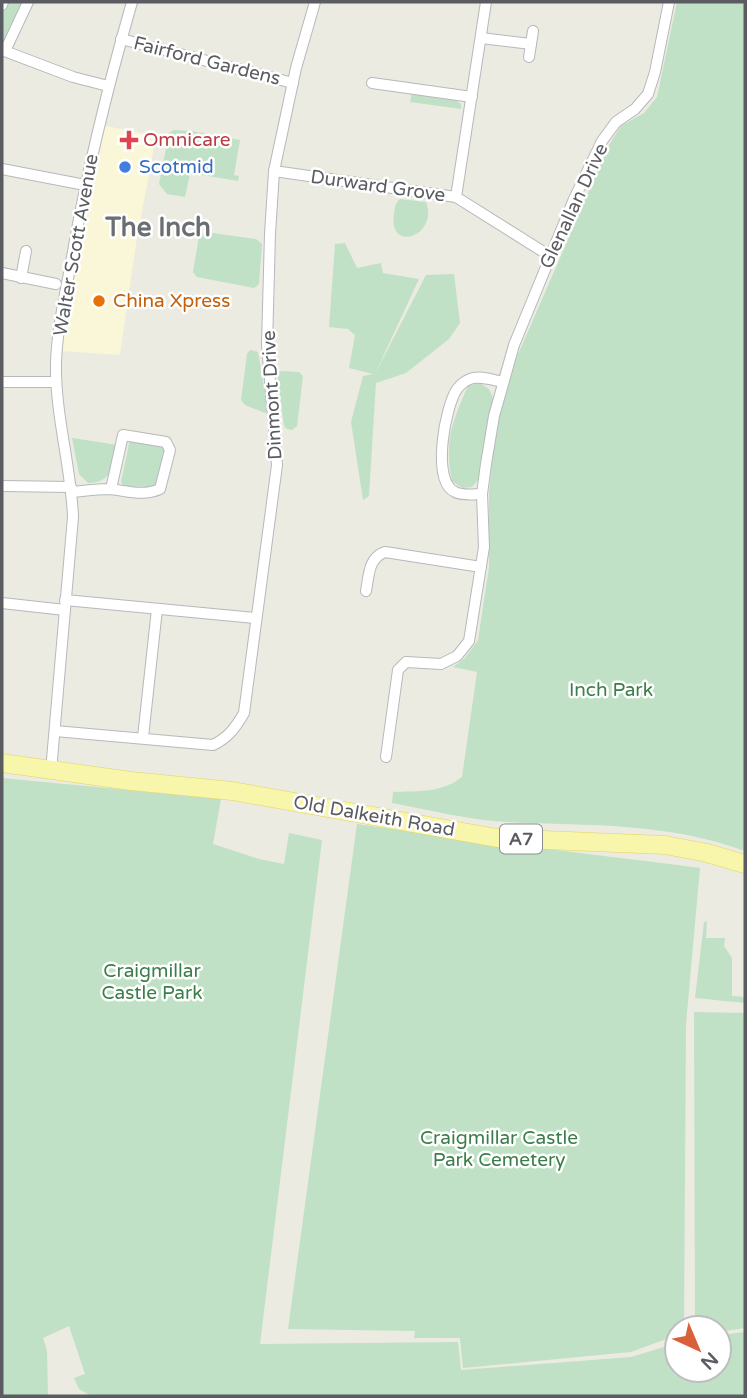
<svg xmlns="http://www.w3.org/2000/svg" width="747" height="1398" font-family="'Varela Round',sans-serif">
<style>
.commercial{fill:#faf7d8}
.green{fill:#c0e1c5}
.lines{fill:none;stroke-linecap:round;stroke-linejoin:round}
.minor-casing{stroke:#b7b8bd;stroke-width:12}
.primary-casing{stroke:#e3d363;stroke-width:19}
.minor{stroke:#fff;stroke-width:10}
.primary{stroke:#f7f6ab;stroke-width:18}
.health-dot{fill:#e0444e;stroke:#fff;stroke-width:2.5}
.shop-dot{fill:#3f7fe0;stroke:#fff;stroke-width:2.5}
.food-dot{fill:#e8710a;stroke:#fff;stroke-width:2.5}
.labels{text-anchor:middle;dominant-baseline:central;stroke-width:5;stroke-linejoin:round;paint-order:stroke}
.shield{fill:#fff;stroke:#8c8d90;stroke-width:2}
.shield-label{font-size:18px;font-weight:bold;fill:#5a5c61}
.street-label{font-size:19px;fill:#5a5c61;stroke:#fff}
.health-label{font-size:19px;fill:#be3a42;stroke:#fff;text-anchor:start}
.shop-label{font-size:19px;fill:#366cbe;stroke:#fff;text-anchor:start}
.food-label{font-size:19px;fill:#c56008;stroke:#fff;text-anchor:start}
.park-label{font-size:19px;fill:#3c7e49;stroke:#fff}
.district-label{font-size:26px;font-weight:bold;fill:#6b6e73;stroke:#fff}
</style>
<rect width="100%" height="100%" fill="#ebebe1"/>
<path class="commercial" d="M101 125 156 136 136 244 120 355 61 351Z"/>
<g class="green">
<path d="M8 2H23L5 42 2 41V14Z"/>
<path d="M677 2H745V851C665 822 591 826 508 822 469 820 430 810 392 803L393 792C418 791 442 793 462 777L477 672 453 667 465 658 478 640 489 567V494L495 431 513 366 609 145 621 126 644 113 657 97Z"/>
<path d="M412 91 451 97 461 104V109L410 102Z"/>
<path d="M173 130 191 131 240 140 234 175 239 176 238 181 190 173 185 197 167 194 159 184 169 133Z"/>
<path d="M400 199 426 202C439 236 388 254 394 214 395 207 395 204 400 199Z"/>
<path d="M205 232 256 239 262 244 259 284 254 288 197 277 193 272 199 236Z"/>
<path d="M345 243 357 268 381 263 383 273 419 279 375 374 426 275 454 274 460 323 449 339 406 373 376 383 369 496 363 500 351 422 363 376 373 374 349 368 355 335 348 329 329 327 335 244Z"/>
<path d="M250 350 258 352 268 409 265 413 245 405 241 400 247 354Z"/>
<path d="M281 371 299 372 303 376 297 426 292 430 287 429 284 426 277 372Z"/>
<path d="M480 383 489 389 493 398 479 479 472 487 462 488 452 481C444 441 452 422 468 386Z"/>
<path d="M72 438 118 445C111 466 114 482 88 483L79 474Z"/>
<path d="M130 439 162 447 165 452 157 486 124 487 121 482Z"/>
<path d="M2 778 221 799 213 844 259 859 284 864 289 833 322 840 260 1344 458 1342 461 1370 631 1357 677 1343V1370H719V1335L745 1332V1396H91L79 1389 74 1378 85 1374 69 1326 43 1338 47 1351 48 1396H2Z"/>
<path d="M357 824C471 841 585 853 700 868L686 1024 684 1328H677V1335L631 1352 463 1368 460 1338H414L415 1331 288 1329Z"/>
<path d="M707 921 706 938H725L724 946 732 958V996L745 997V1003L695 998 704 922Z"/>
<path d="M694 1012 745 1013V1328L719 1332V1328H695Z"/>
</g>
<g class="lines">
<defs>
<g id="minor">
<path d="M2 5 3 2"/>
<path d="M481 38 531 44"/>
<path d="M121 39 293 83"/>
<path d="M2 50 73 77 108 86"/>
<path d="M5 51 28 2"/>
<path d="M529 57 533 31"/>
<path d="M372 83 472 97"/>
<path d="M2 169 85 185"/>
<path d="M274 171 456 197 550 256"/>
<path d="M456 197 486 2"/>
<path d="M2 273 56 284"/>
<path d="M21 278 26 251"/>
<path d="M2 382H56"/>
<path d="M2 486 71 487"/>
<path d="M72 492C84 491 96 489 108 489 125 490 142 497 160 489L170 450 166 442 123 435 111 489"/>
<path d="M482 494C475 494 462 496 455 492 431 481 445 407 457 389 460 385 466 380 470 379 479 375 493 380 502 382"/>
<path d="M366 591C369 576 368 558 385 552L481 567"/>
<path d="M65 600 255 618"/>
<path d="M2 603 65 610"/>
<path d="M55 731 213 745C228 738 236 727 244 713L277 465 267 345 270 234 274 171 296 68 315 2"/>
<path d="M143 737 157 609"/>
<path d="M386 757 398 670 406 662 441 664 457 656 469 641 484 547 482 494 486 464 494 416 514 345 574 199 602 141 616 122 635 109 648 94 655 72 669 2"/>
<path d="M51 771 73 517C71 465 55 415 56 363 57 328 66 291 72 257 87 170 108 86 132 2"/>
</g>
<path id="primary" d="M2 763 131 781 232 791 497 838 665 845 707 853 745 864"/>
</defs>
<use href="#minor" class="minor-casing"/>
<use href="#primary" class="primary-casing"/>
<use href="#minor" class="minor"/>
<use href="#primary" class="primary"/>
</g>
<path class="health-dot" d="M125.5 129.5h7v7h7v7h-7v7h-7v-7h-7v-7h7z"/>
<circle class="shop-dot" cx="125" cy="167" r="7"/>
<circle class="food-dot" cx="99" cy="301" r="7"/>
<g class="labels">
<rect class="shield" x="500" y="824.5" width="42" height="29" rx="5"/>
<g class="shield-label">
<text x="521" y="839">A7</text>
</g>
<g class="street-label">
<text transform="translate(207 61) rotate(14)">Fairford Gardens</text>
<text transform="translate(378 186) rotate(8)">Durward Grove</text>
<text transform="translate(574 206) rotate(-65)">Glenallan Drive</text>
<text transform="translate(76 245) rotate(-80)">Walter Scott Avenue</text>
<text transform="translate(272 395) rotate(-93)">Dinmont Drive</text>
<text transform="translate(374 816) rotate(10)">Old Dalkeith Road</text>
</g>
<g class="health-label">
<text x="143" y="140">Omnicare</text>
</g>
<g class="shop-label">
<text x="139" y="167">Scotmid</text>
</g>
<g class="food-label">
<text x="113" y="301">China Xpress</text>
</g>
<g class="park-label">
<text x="611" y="690">Inch Park</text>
<text x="152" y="971">Craigmillar<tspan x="152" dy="22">Castle Park</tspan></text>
<text x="499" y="1138">Craigmillar Castle<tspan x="499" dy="22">Park Cemetery</tspan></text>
</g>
<g class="district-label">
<text x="158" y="227">The Inch</text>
</g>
</g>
<rect width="747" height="1398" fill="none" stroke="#5a5c61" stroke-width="7"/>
<g transform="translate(698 1349) rotate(136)"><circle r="33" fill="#ffffff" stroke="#bdbec0" stroke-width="2"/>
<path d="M0-5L12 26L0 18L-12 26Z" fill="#d8603b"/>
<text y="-10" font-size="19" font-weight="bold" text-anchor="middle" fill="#5a5c61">N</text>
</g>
</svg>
